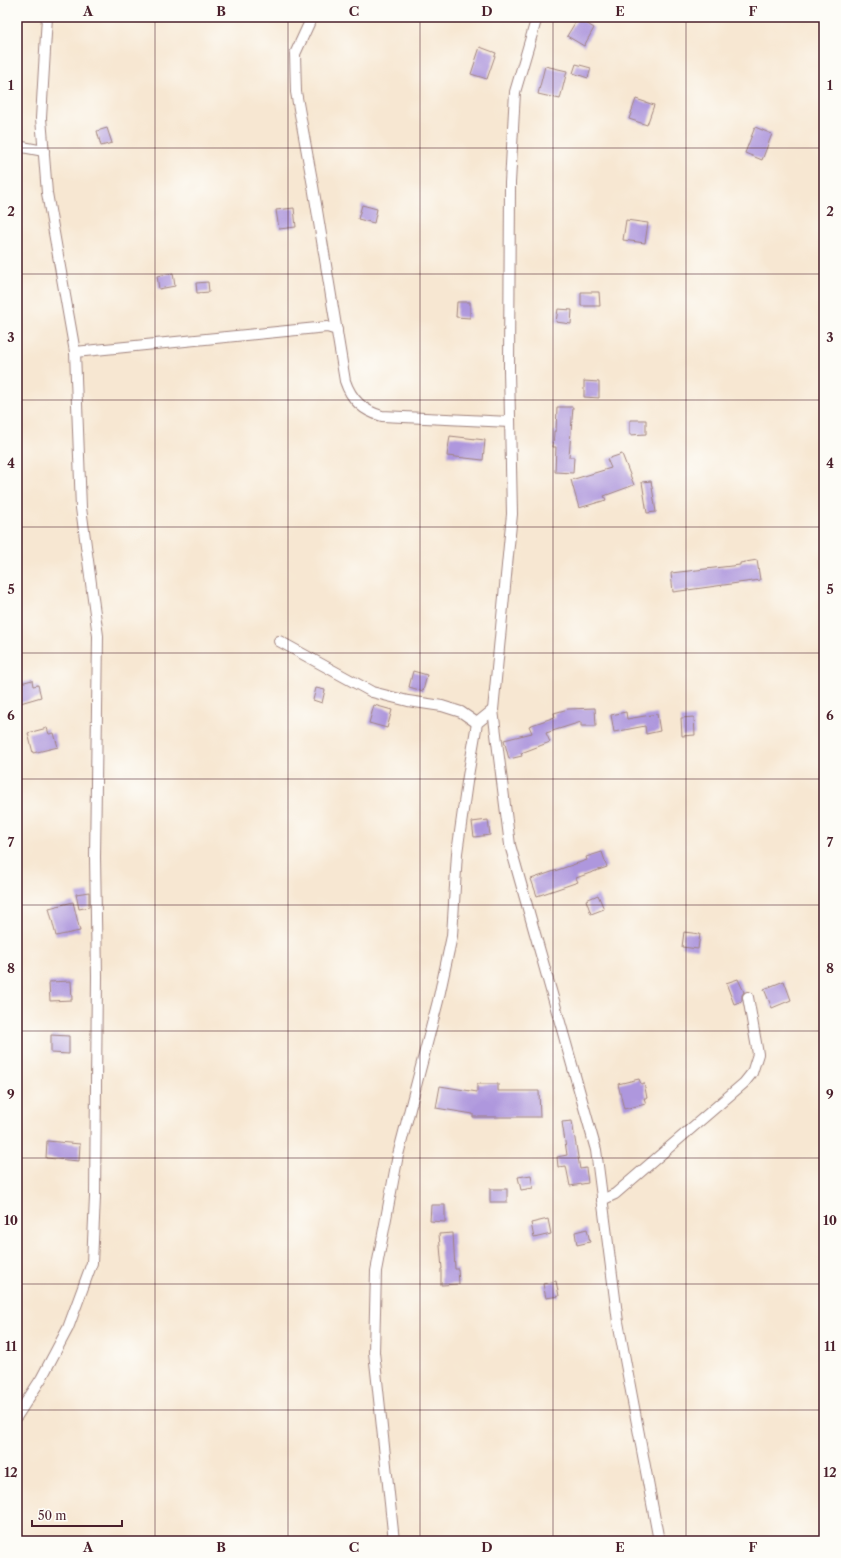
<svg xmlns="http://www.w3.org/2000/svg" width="841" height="1558" font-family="'Libre Caslon Text',serif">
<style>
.building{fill:#ae97dd}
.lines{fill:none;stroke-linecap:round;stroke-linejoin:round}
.minor-casing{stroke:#a0837e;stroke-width:12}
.minor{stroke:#fff;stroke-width:10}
.grid{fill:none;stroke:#4a1f2b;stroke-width:1;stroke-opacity:0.55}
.neatline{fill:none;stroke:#4a1f2b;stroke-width:1.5}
.grid-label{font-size:13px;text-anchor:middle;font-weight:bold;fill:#4a1f2b}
</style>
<rect width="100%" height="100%" fill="#fdfcf7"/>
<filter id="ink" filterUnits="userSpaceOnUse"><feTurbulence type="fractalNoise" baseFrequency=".025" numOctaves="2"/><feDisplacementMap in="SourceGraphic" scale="8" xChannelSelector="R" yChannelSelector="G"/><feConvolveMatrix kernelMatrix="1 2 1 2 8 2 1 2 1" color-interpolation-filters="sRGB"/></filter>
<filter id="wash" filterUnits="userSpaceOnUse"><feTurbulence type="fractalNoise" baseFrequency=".012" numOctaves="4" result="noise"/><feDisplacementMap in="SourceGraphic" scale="16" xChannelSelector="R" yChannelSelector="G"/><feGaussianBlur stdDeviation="0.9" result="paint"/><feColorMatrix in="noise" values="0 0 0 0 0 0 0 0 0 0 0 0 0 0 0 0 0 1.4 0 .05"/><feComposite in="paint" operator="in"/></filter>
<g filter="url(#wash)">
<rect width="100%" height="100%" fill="#f7e7d2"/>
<g id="blocks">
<g class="building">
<path d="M578 18 594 28 584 46 567 36Z"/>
<path d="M480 47 496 53 487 79 471 74Z"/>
<path d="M576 64 591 68 588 78 573 73Z"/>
<path d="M545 66 567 71 560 99 538 94Z"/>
<path d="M636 99 654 105 647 125 629 119Z"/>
<path d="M755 127 772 134 762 160 745 153Z"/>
<path d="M107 128 112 143 101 146 97 131Z"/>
<path d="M362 205 377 209 374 223 358 219Z"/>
<path d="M294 208 296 227 279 229 276 210Z"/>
<path d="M626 220 648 223 645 243 623 240Z"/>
<path d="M173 273 175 286 159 289 157 276Z"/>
<path d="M208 282 209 292 197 293 196 283Z"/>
<path d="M581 292H599L600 306H581Z"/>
<path d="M457 302H470V318L456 317Z"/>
<path d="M558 309 572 310 571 324 556 322Z"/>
<path d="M584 381 599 382V398L584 397Z"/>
<path d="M557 407H573L569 457H574L573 473 555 472 556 447H553L554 431H556Z"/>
<path d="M630 420H646V434L630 435Z"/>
<path d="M450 436 485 440 483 460 447 456Z"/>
<path d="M622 454 634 485 604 496 606 500 579 508 571 480 611 468 607 459Z"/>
<path d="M651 481 656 512 647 513 642 482Z"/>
<path d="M757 560 760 580 673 592 671 573 740 565V563Z"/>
<path d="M413 671 427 675 423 691 409 687Z"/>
<path d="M32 680 33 686 38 685 41 697 17 704V684Z"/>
<path d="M316 688 325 690 322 703 313 700Z"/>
<path d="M374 705 392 710 387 728 369 723Z"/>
<path d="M595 708 596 726H581V722L546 733 550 742 521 753 522 756 509 759 504 740 532 733 529 726 555 717 554 713 568 709Z"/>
<path d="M626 712 627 719 657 714 660 731 646 734 645 726 614 732 611 715Z"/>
<path d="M694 717 695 735 682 736 681 718Z"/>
<path d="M47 728 49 734 54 733 58 747 33 753 28 733Z"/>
<path d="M488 820 490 835 474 837 472 822Z"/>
<path d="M602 852 607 867 576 878 578 882 537 896 531 879 587 860 586 857Z"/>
<path d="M89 892V907L79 909 76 894Z"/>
<path d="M598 895 604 909 591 914 586 900Z"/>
<path d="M73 902 80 931 56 936 49 908Z"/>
<path d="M684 932 700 934 698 949 682 947Z"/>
<path d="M738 979 744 992 742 995V1001L734 1004 726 983Z"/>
<path d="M71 981 72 1000 50 1001 49 982Z"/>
<path d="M784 981 791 1000 772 1008 764 989Z"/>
<path d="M51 1035 69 1036V1054L51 1053Z"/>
<path d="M639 1079 641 1084 644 1083 647 1098H644L646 1104 624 1109 618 1084Z"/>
<path d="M477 1084H498V1091H539L540 1117H473V1114L436 1108 440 1086 477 1092Z"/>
<path d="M572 1121 580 1169 586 1168 588 1183 570 1186 566 1166 558 1167 557 1157 567 1155 562 1122Z"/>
<path d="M47 1141 80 1144 79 1161 46 1158Z"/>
<path d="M531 1175 533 1188 521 1190 518 1177Z"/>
<rect x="490" y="1189" width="17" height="13"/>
<path d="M431 1205H445V1222L430 1221Z"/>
<path d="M548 1219 551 1234 534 1238 531 1223Z"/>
<path d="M587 1229 590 1242 577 1245 575 1232Z"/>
<path d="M453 1233 455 1269H458L459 1284 441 1285V1269H442L439 1234Z"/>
<path d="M556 1281 559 1296 546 1298 543 1284Z"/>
</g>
</g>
</g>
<g filter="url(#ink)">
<use href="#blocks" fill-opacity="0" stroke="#a0837e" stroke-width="1"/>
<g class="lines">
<defs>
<g id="minor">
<path d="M312 17 295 54 296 92 313 186 345 381C351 399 363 411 382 416L510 422"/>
<path d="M537 17 515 92 510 183 509 370 512 514 493 710 510 845 596 1150 618 1322 659 1541"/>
<path d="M17 146 44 151"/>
<path d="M75 352 327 327 337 330"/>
<path d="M279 641 372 692 408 701 442 706 461 712 477 723"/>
<path d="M602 1200 615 1194 744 1083 752 1073 758 1054 748 997"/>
<path d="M17 1416 41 1379 68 1328 92 1263 95 1197 97 976 95 857 98 636 81 508 75 352 47 193 41 118 47 17"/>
<path d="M394 1541 374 1352 376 1271 398 1155 438 1001 452 936 457 853 467 782 477 723 493 710"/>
</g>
</defs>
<use href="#minor" class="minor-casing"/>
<use href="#minor" class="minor"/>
</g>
</g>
<path class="grid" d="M155 17V1541M288 17V1541M420 17V1541M553 17V1541M686 17V1541M17 148H824M17 274H824M17 400H824M17 527H824M17 653H824M17 779H824M17 905H824M17 1031H824M17 1158H824M17 1284H824M17 1410H824"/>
<rect width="841" height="1558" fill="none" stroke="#fdfcf7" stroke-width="44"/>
<path d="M32 1520v6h90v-6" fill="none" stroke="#4a1f2b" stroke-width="2"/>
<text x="38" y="1520" font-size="12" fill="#4a1f2b" stroke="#fdfcf7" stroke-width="3" paint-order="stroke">50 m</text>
<rect x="22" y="22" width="797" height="1514" class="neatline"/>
<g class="grid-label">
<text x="88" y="16">A</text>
<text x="221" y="16">B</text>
<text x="354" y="16">C</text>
<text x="487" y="16">D</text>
<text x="620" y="16">E</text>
<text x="753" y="16">F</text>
<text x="11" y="90">1</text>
<text x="830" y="90">1</text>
<text x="11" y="216">2</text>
<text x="830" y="216">2</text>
<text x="11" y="342">3</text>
<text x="830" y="342">3</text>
<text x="11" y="468">4</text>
<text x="830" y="468">4</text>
<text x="11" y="594">5</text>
<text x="830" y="594">5</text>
<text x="11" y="720">6</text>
<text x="830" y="720">6</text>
<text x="11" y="847">7</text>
<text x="830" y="847">7</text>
<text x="11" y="973">8</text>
<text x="830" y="973">8</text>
<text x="11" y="1099">9</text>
<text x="830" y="1099">9</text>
<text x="11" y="1225">10</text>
<text x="830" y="1225">10</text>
<text x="11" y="1351">11</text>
<text x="830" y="1351">11</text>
<text x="11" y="1477">12</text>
<text x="830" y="1477">12</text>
<text x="88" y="1552">A</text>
<text x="221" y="1552">B</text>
<text x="354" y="1552">C</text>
<text x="487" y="1552">D</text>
<text x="620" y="1552">E</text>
<text x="753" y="1552">F</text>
</g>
</svg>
